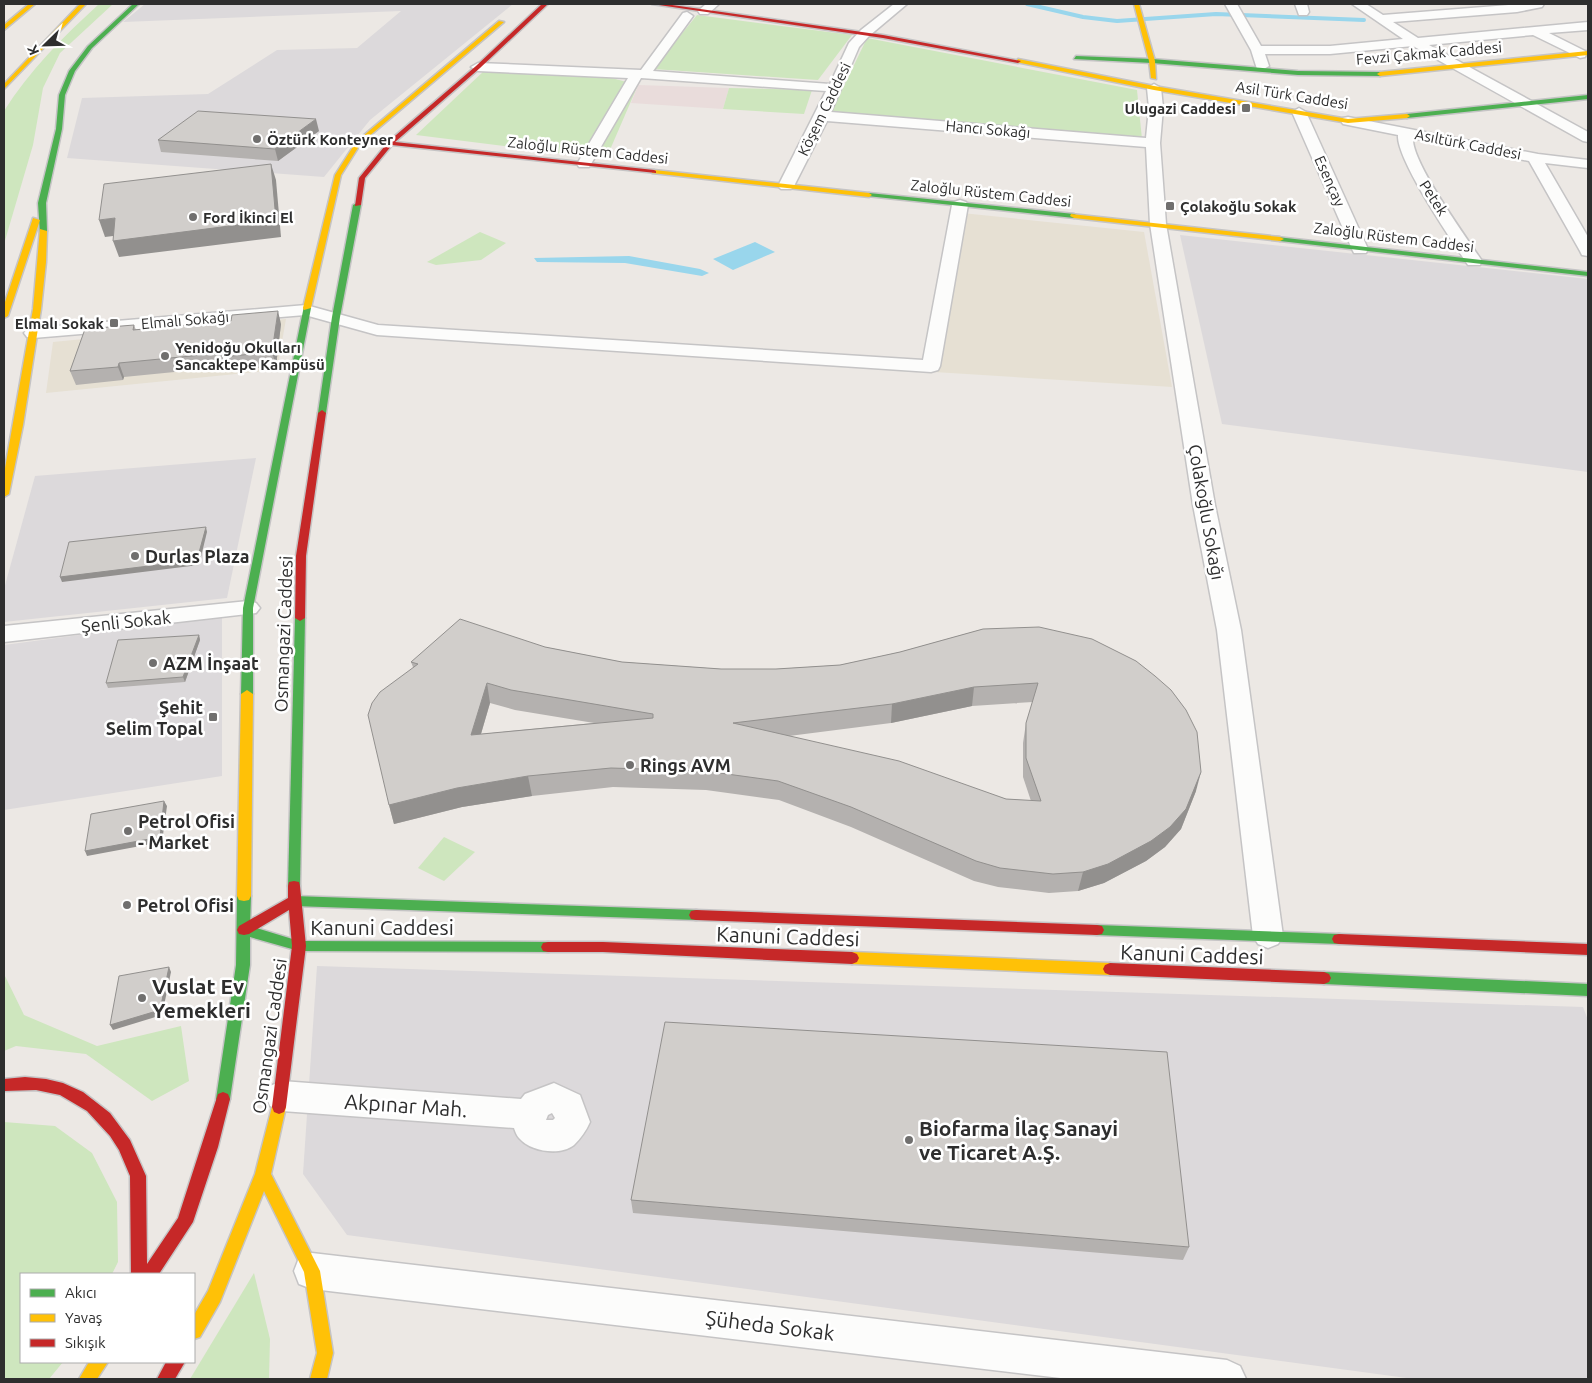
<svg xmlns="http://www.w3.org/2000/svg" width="1592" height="1383" font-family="Ubuntu,sans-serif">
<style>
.industrial{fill:#dcd9db}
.education{fill:#e6e0d3}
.medical{fill:#e9dcdb}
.green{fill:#cee6be}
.water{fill:#99d6ec}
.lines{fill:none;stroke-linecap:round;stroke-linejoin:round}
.stream{stroke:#99d6ec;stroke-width:4}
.street-casing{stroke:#c5c4c5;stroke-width:3}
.fast-casing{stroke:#c5c4c5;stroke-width:3}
.slow-casing{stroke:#c5c4c5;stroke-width:3}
.jam-casing{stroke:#c5c4c5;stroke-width:3}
.street{fill:#fcfcfb;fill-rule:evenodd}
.fast{fill:#4caf50;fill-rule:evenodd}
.slow{fill:#ffc107;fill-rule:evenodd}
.jam{fill:#c62828;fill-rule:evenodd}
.wall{fill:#b4b1af;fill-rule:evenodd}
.shaded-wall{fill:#92908e}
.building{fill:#d1cecb;stroke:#92908e;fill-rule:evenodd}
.poi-dot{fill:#706f6e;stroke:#fff;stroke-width:2}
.labels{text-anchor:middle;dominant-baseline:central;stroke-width:5;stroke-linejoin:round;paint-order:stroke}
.far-street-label{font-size:15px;fill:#2e2e2e;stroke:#fff}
.far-poi-label{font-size:15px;font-weight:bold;fill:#2e2e2e;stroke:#fff;text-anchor:start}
.street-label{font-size:18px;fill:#2e2e2e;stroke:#fff}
.poi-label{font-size:18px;font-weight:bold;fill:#2e2e2e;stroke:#fff;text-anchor:start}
.near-street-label{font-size:21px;fill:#2e2e2e;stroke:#fff}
.near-poi-label{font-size:21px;font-weight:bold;fill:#2e2e2e;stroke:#fff;text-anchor:start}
</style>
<rect width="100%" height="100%" fill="#ece8e4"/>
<g class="industrial">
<path d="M145 4H513L370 120 324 177 67 158 82 98 208 94 277 50 357 48 401 11 123 22Z"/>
<path d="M1180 235 1588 279V472L1222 424Z"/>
<path d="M256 458 227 598 4 622V589L35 476Z"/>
<path d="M222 616V776L4 810V645Z"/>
<path d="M317 966 1583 1007 1588 1020V1379H1414L347 1235 303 1174Z"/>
</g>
<g class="education">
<path d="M962 213 1144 232 1172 387 934 372Z"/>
<path d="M286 319 277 370 46 393 53 342Z"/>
</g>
<path class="medical" d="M638 85 729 88 723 109 631 103Z"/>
<g class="green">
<path d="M99 4H113L60 53 43 88 33 145 4 244V111C29 71 64 36 99 4Z"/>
<path d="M697 15 852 35 818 80 653 69Z"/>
<path d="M867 38 1137 90 1142 139 831 113Z"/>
<path d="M485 70 604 76 638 85 606 159 416 135Z"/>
<path d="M729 88 812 90 804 114 723 109Z"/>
<path d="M480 232 506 243 481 260 436 265 427 262Z"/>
<path d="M444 837 475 852 444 881 418 868Z"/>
<path d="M4 974 24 1015 97 1046 181 1026 189 1081 152 1101 86 1054 16 1046 4 1051Z"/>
<path d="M4 1122 55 1126 92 1153 117 1202 118 1262 112 1274H21V1362H63L49 1379H4Z"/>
<path d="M254 1273 270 1339 269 1379H190Z"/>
</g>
<g class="water">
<path d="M755 242 775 252 733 270 713 259Z"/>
<path d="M629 256 700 269 709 273 702 276 625 263 537 262 534 258Z"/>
</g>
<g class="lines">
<path class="stream" d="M1027 4 1083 17 1117 21 1216 14 1364 20"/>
<defs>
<g id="street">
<path d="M706 4H719L708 14H700L698 11Z"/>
<path d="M894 4H907L869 36 859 47 831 112 1146 138 1149 108 1147 88 1154 84 1161 88 1163 108 1160 143 1166 224 1215 505 1241 630 1283 936 1278 944 1268 948 1258 944 1253 936 1217 630 1193 505 1150 224 1146 147 827 121 794 186 791 189H781L778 186 826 91 641 78 591 164 589 167H579L577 164 628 78 478 71 471 67 478 63 641 70 683 13 687 12 693 16 653 71 830 84 849 43 861 30Z"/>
<path d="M1225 4H1237L1261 46H1330L1403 39 1352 4H1366L1383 15 1521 4H1544L1542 7 1517 12 1393 22 1418 38 1588 22V30L1549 33 1585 51 1586 54 1585 57 1580 58 1533 35 1429 45 1588 132V142L1583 141 1413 46 1330 54H1265L1269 66 1262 70 1257 69 1251 50Z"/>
<path d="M1295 4H1307L1309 12 1307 15H1299Z"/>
<path d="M1299 108 1306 112 1368 249 1366 253H1354L1352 249 1292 112Z"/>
<path d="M1348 117 1538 154 1588 160V168L1545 163 1588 237V256L1582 255 1580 251 1529 161 1413 138C1411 162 1467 238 1482 261L1480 265H1468C1452 241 1396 159 1398 135L1343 124 1341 121 1343 118Z"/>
<path d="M960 200 966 202 968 205 940 366 938 370 931 372 377 335 305 315 33 338 27 337 24 333 27 329 33 328 306 305 378 325 923 360 952 205 954 202Z"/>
<path d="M248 601 256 603 260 608 256 613 4 642V626Z"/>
<path d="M282 1081 521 1099 525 1094 554 1083 580 1095 590 1122C586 1131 581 1138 574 1145 560 1156 531 1152 519 1138 517 1136 515 1131 514 1128L282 1111 270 1106 266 1096 270 1086ZM552 1113 555 1118 553 1120H546L548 1115Z"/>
<path d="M312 1253 1227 1360 1240 1366 1246 1379H1069L312 1289 299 1284 294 1271 299 1258Z"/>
</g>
<g id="fast">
<path d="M133 4H139L92 48 75 71 65 95 62 129 46 203 47 231 40 233 38 203 56 129 59 95 69 71 88 46Z"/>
<path d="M1076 56 1152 59 1298 71 1380 72 1383 74 1380 76 1298 75 1152 63 1074 59Z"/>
<path d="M1588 95V99L1407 118 1404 116 1407 114Z"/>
<path d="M869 193 1074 214 1078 216 1074 218 867 196 866 195Z"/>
<path d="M357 203 361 205 340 317 326 413 322 416 318 413 332 317 353 205Z"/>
<path d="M1277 237 1588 272V276L1280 241 1276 239Z"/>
<path d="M304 306 311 308 253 608V694L247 698 241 694 243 608Z"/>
<path d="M300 615 305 618 300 886 299 890 294 891 289 890 288 886 295 618Z"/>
<path d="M244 891 249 892 251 896 250 926 299 941 548 942 553 943 555 947 553 951 548 952 299 951 250 937V965L230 1099 228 1104 223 1106 218 1104 216 1099 236 965 237 896 239 892Z"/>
<path d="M294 896 696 910 701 911 703 915 701 919 696 920 294 906 289 905 287 901 289 897Z"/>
<path d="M1097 925 1339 934 1344 935 1346 939 1344 943 1339 944 1097 935 1092 934 1090 930 1092 926Z"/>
<path d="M1324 972 1588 984V996L1324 984 1319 982 1317 978 1319 974Z"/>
</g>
<g id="slow">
<path d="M29 4H35L4 30V25Z"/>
<path d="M80 4H86L4 89V84Z"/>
<path d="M1134 4H1139L1155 61 1156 79 1151 78 1149 61Z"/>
<path d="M499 21 504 22 361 143 341 175 311 308 304 310 303 308 335 175 356 142Z"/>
<path d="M1588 51V55L1380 76 1377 74 1380 72Z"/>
<path d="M1018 59 1154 86 1348 119 1407 114 1410 116 1407 118 1348 123 1154 90 1016 62Z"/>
<path d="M654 170 869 193 872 195 869 197 652 173V171Z"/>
<path d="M1071 214 1280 237 1284 239 1280 241 1074 218 1070 216Z"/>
<path d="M33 218 40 220 8 316 4 318V305Z"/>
<path d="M40 229 47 231 46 262 41 309 23 425 9 494 4 497V474L33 309Z"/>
<path d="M247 690 253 694 251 896 249 900 244 901 239 900 237 896 241 694Z"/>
<path d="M852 952 1110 963 1115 965 1117 969 1115 973 1110 975 852 964 847 962 845 958 847 954Z"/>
<path d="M279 1100 284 1102 286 1107 271 1174 320 1271 333 1353 327 1379H310L317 1353 304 1272 264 1191 220 1302 200 1337 194 1339V1315L208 1291 255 1174 272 1107 274 1102Z"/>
<path d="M89 1362H108L97 1379H79Z"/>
</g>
<g id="jam">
<path d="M542 4H548L480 68 395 142 654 170 656 171V173L392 145 365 178 361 205 355 206 359 178 388 142 476 66Z"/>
<path d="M652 4H665L883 35 1021 61 1018 63 883 38Z"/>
<path d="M322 410 326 413 306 556 305 618 300 621 295 618 296 556 318 413Z"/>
<path d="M294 881 299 882 300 886 306 946 286 1107 284 1112 279 1114 274 1112 272 1107 292 946 289 910 249 934 244 935 239 934 237 930 239 926 288 898V886L289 882Z"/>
<path d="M696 910 1097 925 1102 926 1104 930 1102 934 1097 935 696 920 691 919 689 915 691 911Z"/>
<path d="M1339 934 1588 944V955L1339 944 1334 943 1332 939 1334 935Z"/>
<path d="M548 942H603L852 952 857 954 859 958 857 962 852 964 603 952H548L543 951 541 947 543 943Z"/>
<path d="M1110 963 1324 972 1329 974 1331 978 1329 982 1324 984 1110 975 1105 973 1103 969 1105 965Z"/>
<path d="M25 1077 46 1079 63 1083 83 1092 110 1113 130 1140 146 1176 147 1264 178 1218 218 1094 223 1092 228 1094 230 1099 218 1147 193 1222 159 1274H131L130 1176 119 1150 110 1136 87 1111 60 1095 36 1090 4 1091V1079Z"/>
<path d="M166 1362H185L175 1379H157Z"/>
</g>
</defs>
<use href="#street" class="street-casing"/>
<use href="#fast" class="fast-casing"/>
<use href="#slow" class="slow-casing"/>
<use href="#jam" class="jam-casing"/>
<use href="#street" class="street"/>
<use href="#fast" class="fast"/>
<use href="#slow" class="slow"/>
<use href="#jam" class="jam"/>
</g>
<g class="wall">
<path d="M319 131 278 161 161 152 158 140Z"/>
<path d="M281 324 276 366 226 371 225 367 124 377 123 380 76 385 70 371 134 325 136 330Z"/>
<path d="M983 629 1196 791 1181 829 1165 847 1146 861 1104 883 1078 891 1049 893 998 887 974 881 851 827 779 800 706 790 613 787 532 796 462 807 394 824 389 805 413 667 411 662 545 647 622 662 721 669H776L840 665 900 652ZM1033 702 1026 723 1023 743V777L1031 801 1006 799 789 736 891 723 972 706ZM490 703 515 710 594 723 481 734Z"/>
<path d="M199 635 200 640 185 682 108 688 106 683Z"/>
<path d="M631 1200 1189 1247 1183 1260 633 1213Z"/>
</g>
<g class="shaded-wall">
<path d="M316 119 319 131 278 161 275 149Z"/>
<path d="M271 164 276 180 281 237 119 257 113 241Z"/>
<path d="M115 218 121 235 105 237 99 220Z"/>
<path d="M278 311 281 324 276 366 272 352Z"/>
<path d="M119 363 124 377 123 380 118 367Z"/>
<path d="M206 527 207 532 199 565 62 582 60 577Z"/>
<path d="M199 635 200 640 185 682 183 677Z"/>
<path d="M487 683 490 703 475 754 471 735Z"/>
<path d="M974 687 972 706 891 723 892 704Z"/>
<path d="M1201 772 1196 791 1181 829 1165 847 1146 861 1104 883 1078 891 1083 872Z"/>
<path d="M528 776 532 796 462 807 394 824 389 805 457 788Z"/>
<path d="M164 801 167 806 162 842 87 856 85 851Z"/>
<path d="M169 967 171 972 162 1015 113 1030 110 1025Z"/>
</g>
<g class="building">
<path d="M198 111 316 119 275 149 158 140Z"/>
<path d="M271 164 276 220 113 241 115 218 99 220 104 184Z"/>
<path d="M278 311 272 352 222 357V353L119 363 118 367 70 371 85 329 134 325 133 330 231 321 232 315Z"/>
<path d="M206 527 197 560 60 577 69 542Z"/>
<path d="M460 619 545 647 622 662 721 669H776L840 665 900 652 983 629 1039 627 1092 639 1136 661 1155 676 1171 690 1186 710 1197 732 1201 772 1186 809 1170 827 1151 841 1108 864 1083 872 1053 874 1000 868 976 861 851 807 778 781 705 771 611 768 528 776 457 788 389 805 368 715 372 703 380 692 418 664 411 662ZM487 683 511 690 653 714V718L471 735ZM1038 683 1026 723V758L1041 801 1006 799 899 761 733 723 892 704 974 687Z"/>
<path d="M199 635 183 677 106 683 118 640Z"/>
<path d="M164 801 160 837 85 851 91 814Z"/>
<path d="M169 967 160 1010 110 1025 119 976Z"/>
<path d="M665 1022 1167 1052 1189 1247 631 1200Z"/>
</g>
<g class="poi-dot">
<rect x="1241" y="103" width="10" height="10" rx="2.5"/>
<circle cx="257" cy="139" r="5"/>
<rect x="1165" y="201" width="10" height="10" rx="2.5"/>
<circle cx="193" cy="217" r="5"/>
<rect x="109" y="318" width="10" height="10" rx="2.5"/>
<circle cx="165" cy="356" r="5"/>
<circle cx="135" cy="556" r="5"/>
<circle cx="153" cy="663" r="5"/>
<rect x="208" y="712" width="10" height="10" rx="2.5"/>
<circle cx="630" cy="765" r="5"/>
<circle cx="128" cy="831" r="5"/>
<circle cx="127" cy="905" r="5"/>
<circle cx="142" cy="998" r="5"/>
<circle cx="909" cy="1140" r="5"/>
</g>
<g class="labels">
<g class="far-street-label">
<text transform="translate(1429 53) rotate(-5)">Fevzi Çakmak Caddesi</text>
<text transform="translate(1292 95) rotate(9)">Asil Türk Caddesi</text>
<text transform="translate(824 109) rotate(-64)">Köşem Caddesi</text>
<text transform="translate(988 129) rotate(5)">Hancı Sokağı</text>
<text transform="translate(1468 144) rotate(11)">Asıltürk Caddesi</text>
<text transform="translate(588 150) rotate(6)">Zaloğlu Rüstem Caddesi</text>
<text transform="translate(1330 181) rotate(66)">Esençay</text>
<text transform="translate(991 193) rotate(6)">Zaloğlu Rüstem Caddesi</text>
<text transform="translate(1434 198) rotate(57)">Petek</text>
<text transform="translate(1394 237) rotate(7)">Zaloğlu Rüstem Caddesi</text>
<text transform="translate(185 320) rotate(-5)">Elmalı Sokağı</text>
</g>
<g class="far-poi-label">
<text x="1236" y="108" text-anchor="end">Ulugazi Caddesi</text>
<text x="267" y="139">Öztürk Konteyner</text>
<text x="1180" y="206">Çolakoğlu Sokak</text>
<text x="203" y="217">Ford İkinci El</text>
<text x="104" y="323" text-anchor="end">Elmalı Sokak</text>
<text x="175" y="347">Yenidoğu Okulları<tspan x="175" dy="17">Sancaktepe Kampüsü</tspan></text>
</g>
<g class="street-label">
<text transform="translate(1207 512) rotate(80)">Çolakoğlu Sokağı</text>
<text transform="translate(126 621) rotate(-6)">Şenli Sokak</text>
<text transform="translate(283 634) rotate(-88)">Osmangazi Caddesi</text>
<text transform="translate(269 1036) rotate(-82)">Osmangazi Caddesi</text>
</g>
<g class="poi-label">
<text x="145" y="556">Durlas Plaza</text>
<text x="163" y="663">AZM İnşaat</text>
<text x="203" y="707" text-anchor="end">Şehit<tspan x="203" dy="21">Selim Topal</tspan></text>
<text x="640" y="765">Rings AVM</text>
<text x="138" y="821">Petrol Ofisi<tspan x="138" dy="21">- Market</tspan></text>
<text x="137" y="905">Petrol Ofisi</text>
</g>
<g class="near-street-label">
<text x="382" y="927">Kanuni Caddesi</text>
<text transform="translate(788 936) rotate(2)">Kanuni Caddesi</text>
<text transform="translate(1192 954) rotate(2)">Kanuni Caddesi</text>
<text transform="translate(406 1105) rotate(4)">Akpınar Mah.</text>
<text transform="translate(770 1325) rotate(7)">Şüheda Sokak</text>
</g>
<g class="near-poi-label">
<text x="152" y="986">Vuslat Ev<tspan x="152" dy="24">Yemekleri</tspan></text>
<text x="919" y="1128">Biofarma İlaç Sanayi<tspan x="919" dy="24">ve Ticaret A.Ş.</tspan></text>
</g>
</g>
<rect width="1592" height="1383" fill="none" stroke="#2e2e2e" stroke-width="10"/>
<rect x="20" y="1273" width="175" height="90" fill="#ffffff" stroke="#ababab"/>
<rect x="30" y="1289" width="25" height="8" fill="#4caf50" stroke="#ababab"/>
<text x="65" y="1298" font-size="15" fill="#2e2e2e">Akıcı</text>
<rect x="30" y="1314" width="25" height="8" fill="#ffc107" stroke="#ababab"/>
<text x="65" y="1323" font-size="15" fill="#2e2e2e">Yavaş</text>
<rect x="30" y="1339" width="25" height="8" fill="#c62828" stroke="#ababab"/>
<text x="65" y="1348" font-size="15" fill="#2e2e2e">Sıkışık</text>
<g transform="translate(45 45) rotate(247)" stroke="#ffffff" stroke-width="4" paint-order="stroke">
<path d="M0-4L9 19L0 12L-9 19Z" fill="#2e2e2e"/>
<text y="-8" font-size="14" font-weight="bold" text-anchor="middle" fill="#2e2e2e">K</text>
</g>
</svg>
